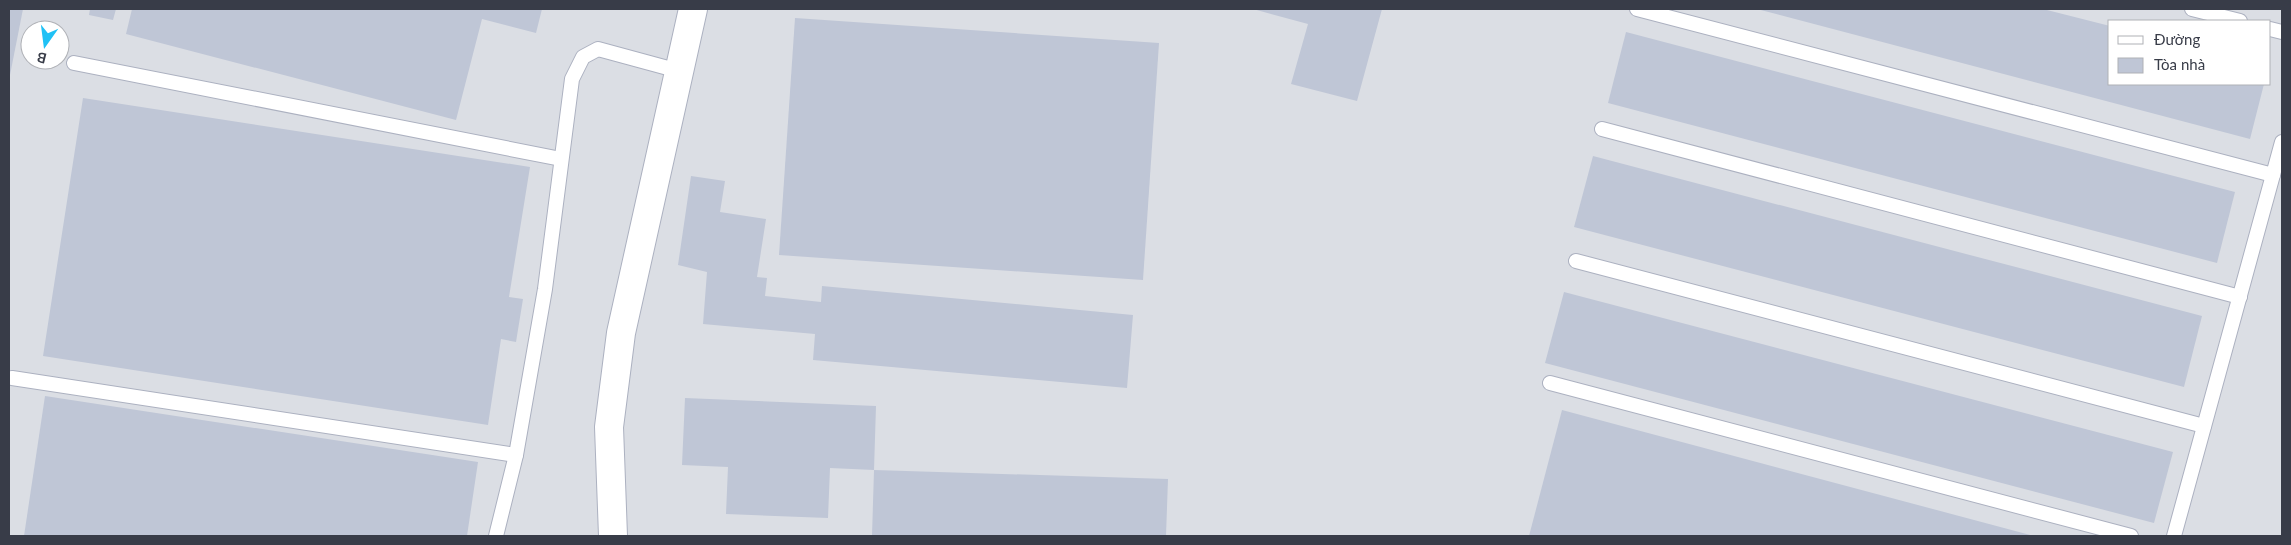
<svg xmlns="http://www.w3.org/2000/svg" width="2291" height="545" font-family="Lato,sans-serif">
<style>
.industrial{fill:#dbdee4;fill-rule:evenodd}
.building{fill:#bfc6d6}
.lines{fill:none;stroke-linecap:round;stroke-linejoin:round}
.lane-casing{stroke:#acb1c0;stroke-width:16}
.street-casing{stroke:#acb1c0;stroke-width:30}
.lane{stroke:#fff;stroke-width:14}
.street{stroke:#fff;stroke-width:28}
</style>
<rect width="100%" height="100%" fill="#e9ecf4"/>
<path class="industrial" d="M9 9H2282V536H9ZM2110 21H2270V84H2110ZM30 30H60V60H30Z"/>
<g class="building">
<path d="M9 9H23L10 75H9Z"/>
<path d="M90 9H116L113 20 89 15Z"/>
<path d="M132 9H542L536 33 482 19 456 120 126 34Z"/>
<path d="M1253 9H1382L1357 101 1291 84 1308 24Z"/>
<path d="M1757 9H2043L2110 26V84H2264L2250 139Z"/>
<path d="M795 18 1159 43 1143 280 779 255Z"/>
<path d="M1626 32 2235 192 2217 263 1608 103Z"/>
<path d="M83 98 530 167 509 297 523 299 516 342 501 339 488 425 43 356Z"/>
<path d="M1593 156 2202 316 2184 387 1574 227Z"/>
<path d="M691 176 725 181 720 212 766 219 757 277 767 278 765 296 821 302 822 286 1133 315 1127 388 813 360 815 334 703 324 707 272 678 265Z"/>
<path d="M1564 292 2173 452 2154 523 1545 363Z"/>
<path d="M45 396 478 462 467 536H24Z"/>
<path d="M685 398 876 406 874 470 830 468 828 518 726 514 728 467 682 465Z"/>
<path d="M1562 410 2034 536H1529Z"/>
<path d="M874 470 1168 479 1166 536H872Z"/>
</g>
<g class="lines">
<defs>
<g id="lane">
<path d="M1637 9 2273 175"/>
<path d="M2192 9 2240 21"/>
<path d="M2270 29 2282 32"/>
<path d="M74 63 561 159"/>
<path d="M1602 129 2240 297"/>
<path d="M1576 261 2204 426"/>
<path d="M12 378 516 455"/>
<path d="M1550 383 2131 536"/>
<path d="M496 536 516 455 545 289 572 79 583 57 598 49 679 71"/>
<path d="M2174 536 2282 142"/>
</g>
<path id="street" d="M613 536 609 427 621 333 693 9"/>
</defs>
<use href="#lane" class="lane-casing"/>
<use href="#street" class="street-casing"/>
<use href="#lane" class="lane"/>
<use href="#street" class="street"/>
</g>
<rect width="2291" height="545" fill="none" stroke="#383c48" stroke-width="20"/>
<rect x="2108" y="20" width="162" height="65" fill="#ffffff" stroke="#afb1b6"/>
<rect x="2118" y="36" width="25" height="8" fill="#ffffff" stroke="#afb1b6"/>
<text x="2154" y="45" font-size="15" fill="#383c48">Đường</text>
<rect x="2118" y="58" width="25" height="15" fill="#bfc6d6" stroke="#afb1b6"/>
<text x="2154" y="70" font-size="15" fill="#383c48">Tòa nhà</text>
<g transform="translate(45 45) rotate(194)"><circle r="24" fill="#ffffff" stroke="#afb1b6"/>
<path d="M0-4L9 19L0 12L-9 19Z" fill="#1fc1f5"/>
<text y="-8" font-size="14" font-weight="bold" text-anchor="middle" fill="#383c48">B</text>
</g>
</svg>
